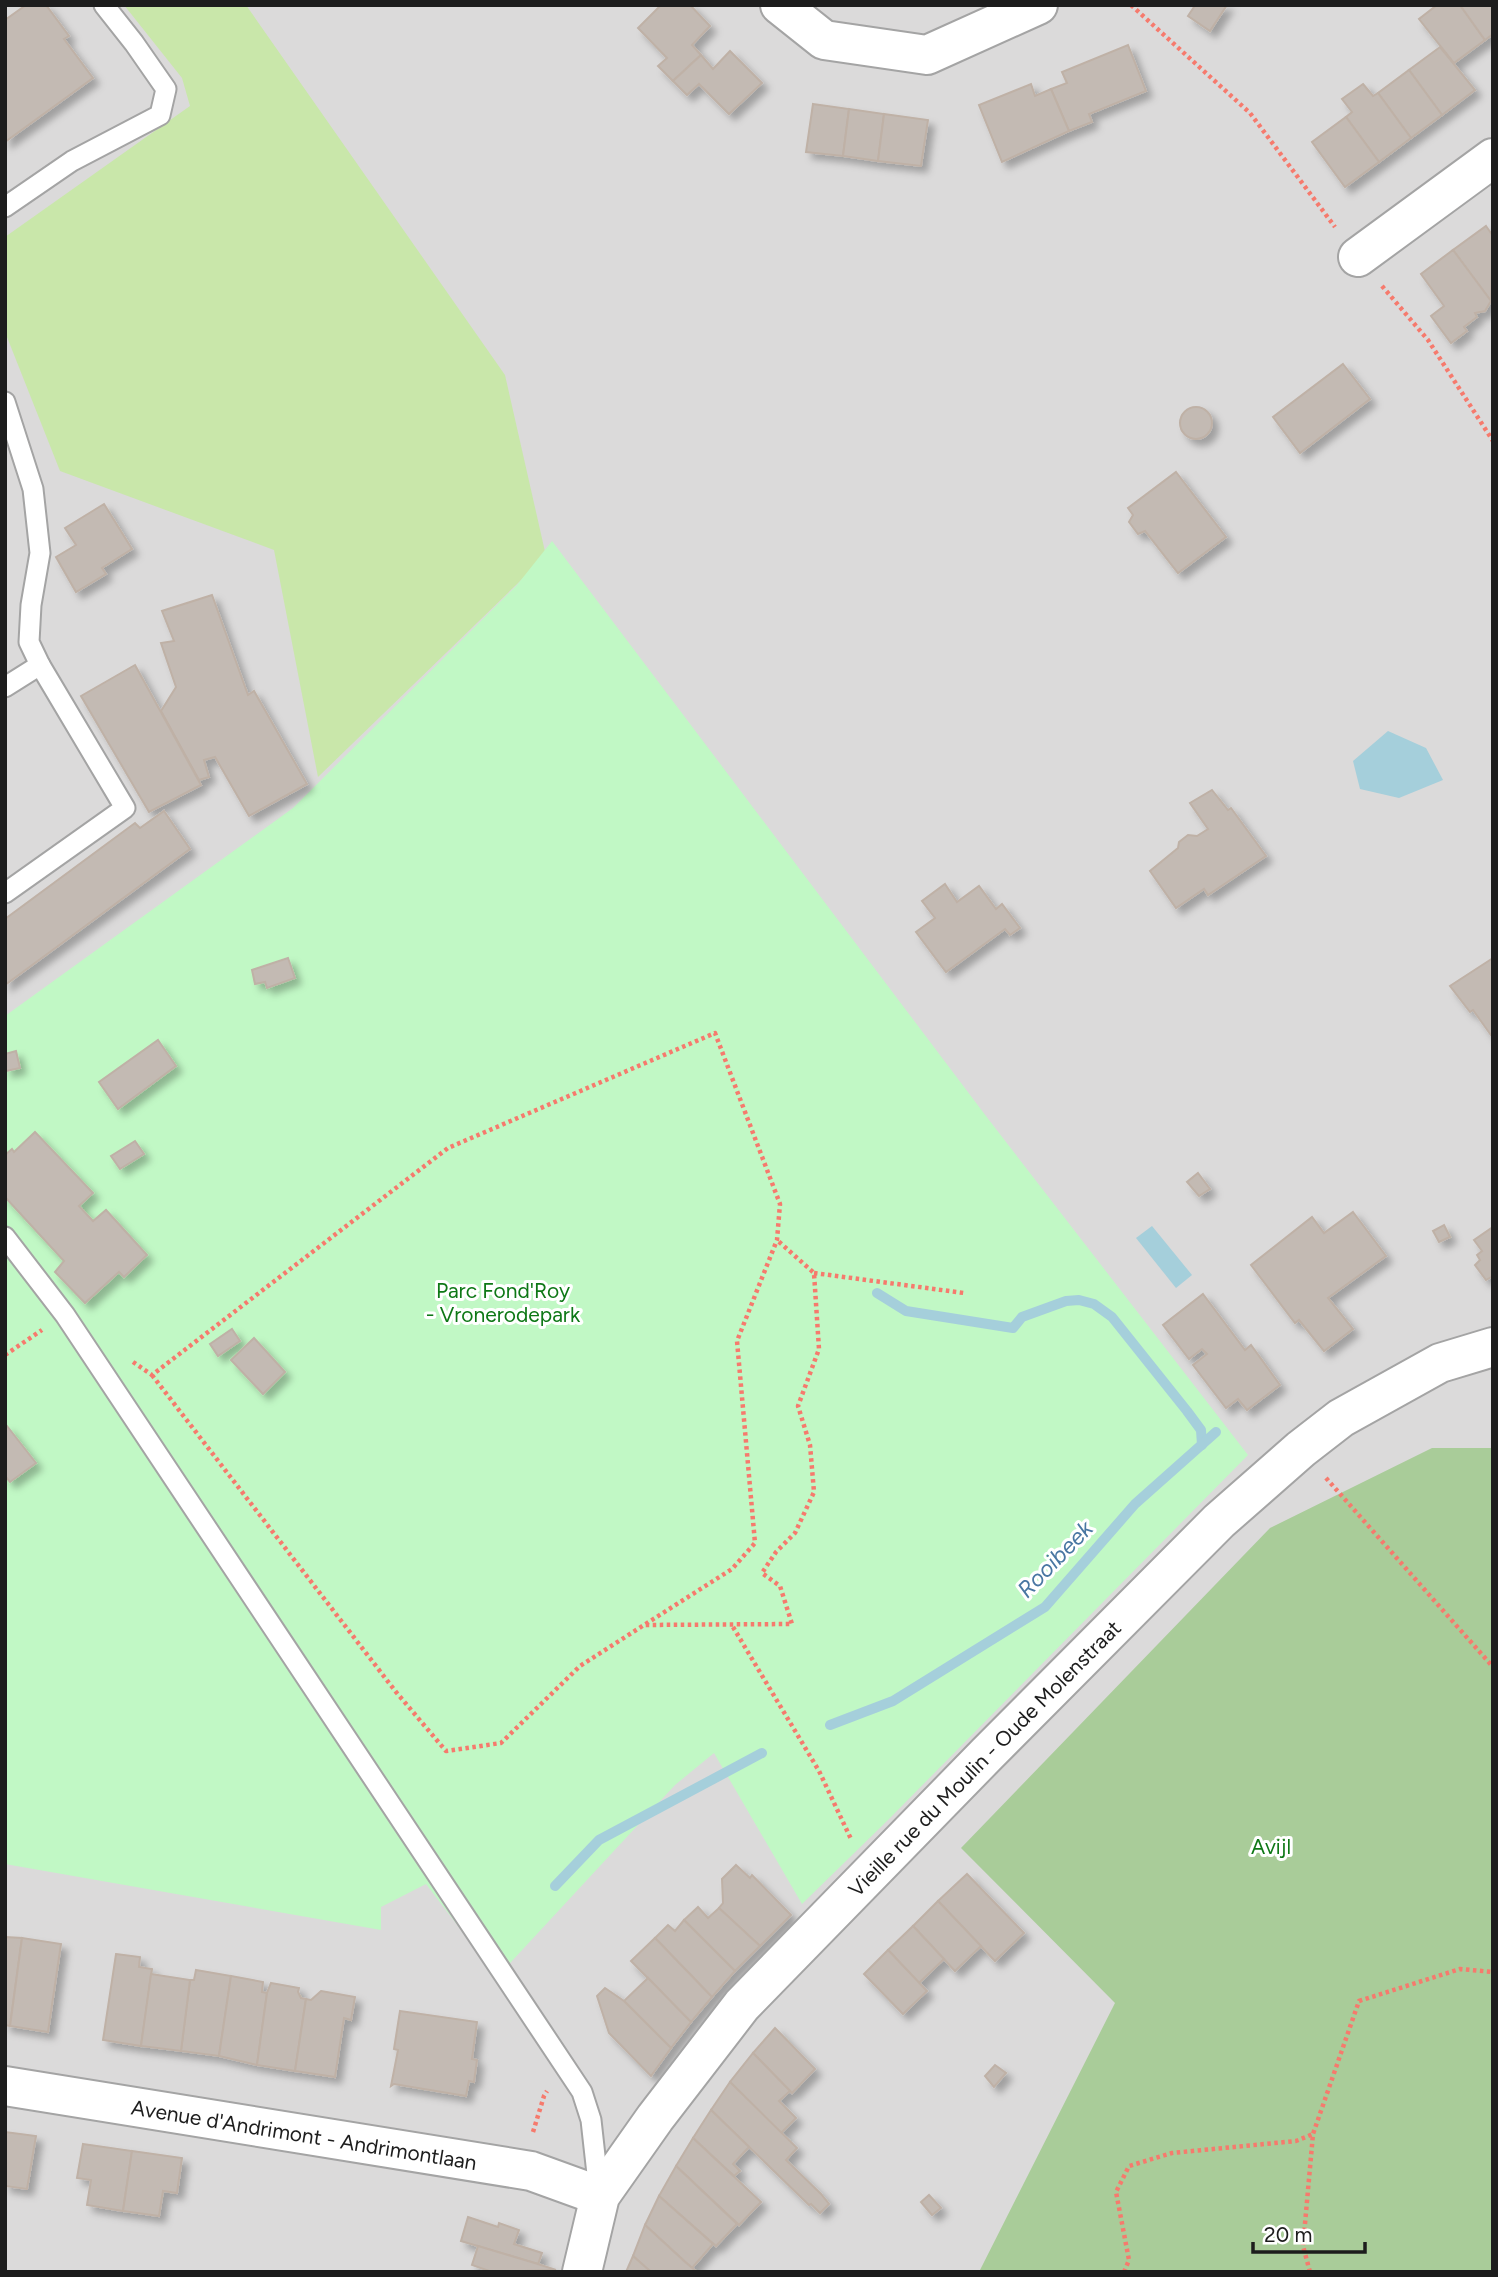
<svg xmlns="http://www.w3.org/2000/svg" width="1498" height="2277" font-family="Figtree,sans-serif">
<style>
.residential{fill:#dbdada}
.grass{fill:#c9e7aa}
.forest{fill:#a9cc99}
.park{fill:#c1f8c5}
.water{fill:#a5cfdb}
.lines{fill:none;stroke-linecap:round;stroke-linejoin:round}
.stream{stroke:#a5cfdb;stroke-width:10}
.building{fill:#c3bab3;stroke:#bfb1a6;stroke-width:2;filter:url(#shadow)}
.lane-casing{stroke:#a4a4a4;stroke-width:23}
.street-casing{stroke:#a4a4a4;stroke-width:42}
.path{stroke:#f67a6d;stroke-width:4.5;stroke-dasharray:3.5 3.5;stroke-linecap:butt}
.lane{stroke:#fff;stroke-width:19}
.street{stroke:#fff;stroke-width:38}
.labels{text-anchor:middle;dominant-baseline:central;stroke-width:6;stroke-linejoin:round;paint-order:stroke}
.park-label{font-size:21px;fill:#0e7816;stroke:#fff}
.street-label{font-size:21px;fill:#1d1d1d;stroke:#fff}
.water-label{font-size:23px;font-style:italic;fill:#4977a2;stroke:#fff}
</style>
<defs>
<filter id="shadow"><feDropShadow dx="6" dy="6" stdDeviation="3.5" flood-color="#0004"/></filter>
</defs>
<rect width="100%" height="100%" fill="#eeeae3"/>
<rect class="residential" x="5" y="5" width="1488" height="2267"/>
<path class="grass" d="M124 5H246L505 375 546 556 318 777 274 550 60 471 5 332V237L190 106 182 78Z"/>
<path class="forest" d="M1432 1448H1493V2272H979L1115 2003 961 1848 1270 1528Z"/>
<path class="park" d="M552 541 989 1120 1248 1455 889 1819 802 1904 714 1753 675 1785 497 1977 426 1884 381 1907V1930L5 1864V1016L293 808 517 585Z"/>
<g class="water">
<path d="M1388 731 1426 748 1443 780 1399 798 1360 789 1353 761Z"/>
<path d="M1152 1226 1192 1275 1176 1288 1136 1238Z"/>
</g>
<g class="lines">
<g class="stream">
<path d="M877 1293 906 1311 1013 1328 1022 1317 1066 1301 1079 1300 1094 1304 1112 1317 1187 1411 1201 1430 1202 1445"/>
<path d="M830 1725 893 1701 1045 1607 1135 1504 1216 1432"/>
<path d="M555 1886 599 1840 762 1753"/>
</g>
</g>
<g class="building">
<path d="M26 5H46L69 36 64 39 93 78 5 142V20Z"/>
<path d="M661 5H690L710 26 692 45 701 55 673 81 658 66 667 58 638 28Z"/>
<path d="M1192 5H1227L1210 31 1188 16 1194 7Z"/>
<path d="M1437 5H1460L1485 40 1454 63 1419 19Z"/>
<path d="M1460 5H1493V34L1485 40Z"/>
<path d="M1128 45 1146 91 1089 114 1092 122 1069 131 1051 89 1067 83 1062 72Z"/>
<path d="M1440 47 1475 90 1442 115 1409 70Z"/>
<path d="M730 51 762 83 729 114 699 84 687 95 673 81 701 55 713 69Z"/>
<path d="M1409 70 1442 115 1411 138 1378 93Z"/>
<path d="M1031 84 1035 96 1051 89 1069 131 1002 162 979 105Z"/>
<path d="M1363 84 1373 96 1378 93 1411 138 1379 162 1346 117 1352 112 1342 99Z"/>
<path d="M813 104 849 109 843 156 806 152Z"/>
<path d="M849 109 884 114 878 161 843 156Z"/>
<path d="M884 114 928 120 921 166 878 161Z"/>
<path d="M1346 117 1379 162 1345 187 1312 142Z"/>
<path d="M1486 226 1493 236 1491 301 1453 250Z"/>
<path d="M1453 250 1491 301 1485 311 1475 313 1477 317 1464 327 1467 331 1451 343 1431 316 1444 306 1421 274Z"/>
<path d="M1343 364 1370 399 1300 453 1273 417Z"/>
<circle cx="1196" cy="423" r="16"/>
<path d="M1176 472 1226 537 1178 573 1145 531 1138 534 1129 522 1133 515 1128 508Z"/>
<path d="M104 504 132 549 102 568 106 574 76 592 56 557 76 545 65 528Z"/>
<path d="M212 595 248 695 254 691 307 784 249 816 215 757 204 760 209 777 199 780 161 711 176 687 161 643 174 641 162 611Z"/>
<path d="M135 665 201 785 149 812 81 696Z"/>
<path d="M1212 790 1228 810 1231 808 1266 856 1208 895 1204 889 1176 908 1150 871 1178 848 1179 842 1188 835 1197 836 1208 829 1190 803Z"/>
<path d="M164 811 190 849 5 985V919L135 823 140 828Z"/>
<path d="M945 884 957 902 979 886 996 909 1002 904 1020 928 1010 935 1005 929 946 972 916 932 935 918 922 901Z"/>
<path d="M288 958 295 978 267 988 265 982 255 984 252 970Z"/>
<path d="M1493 958V1038L1473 1010 1470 1012 1450 986Z"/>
<path d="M158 1040 176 1066 118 1109 99 1082Z"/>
<path d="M16 1051 20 1068 6 1071 5 1054Z"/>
<path d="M35 1132 93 1193 79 1206 93 1221 106 1210 147 1255 124 1277 119 1272 85 1303 55 1272 64 1261 5 1197V1155L12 1149 14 1152Z"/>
<path d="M135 1141 144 1154 120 1169 111 1156Z"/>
<path d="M1198 1173 1210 1189 1199 1196 1187 1182Z"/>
<path d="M1353 1212 1386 1256 1328 1298 1353 1329 1324 1351 1299 1320 1295 1323 1251 1265 1312 1217 1324 1233Z"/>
<path d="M1444 1225 1450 1237 1439 1242 1433 1231Z"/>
<path d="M1493 1227V1276L1486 1280 1475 1265 1480 1260 1477 1255 1482 1251 1474 1240Z"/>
<path d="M1203 1294 1245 1350 1251 1345 1280 1385 1247 1410 1238 1399 1226 1408 1193 1365 1207 1354 1202 1349 1189 1359 1163 1325Z"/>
<path d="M232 1329 240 1341 218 1356 210 1344Z"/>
<path d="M254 1338 285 1372 263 1394 231 1360Z"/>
<path d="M7 1426 36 1463 10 1482 5 1476V1427Z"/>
<path d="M736 1865 750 1878 752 1875 791 1915 760 1946 719 1908 723 1903 722 1879Z"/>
<path d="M967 1874 1024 1933 995 1961 938 1901Z"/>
<path d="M938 1901 981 1946 955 1971 913 1926Z"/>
<path d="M698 1907 708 1918 719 1908 760 1946 735 1971 684 1920Z"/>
<path d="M684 1920 735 1971 712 1997 655 1938 668 1925 675 1931Z"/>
<path d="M913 1926 944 1959 919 1983 888 1950Z"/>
<path d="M5 1937 22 1938 10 2026 5 2025Z"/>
<path d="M22 1938 61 1944 48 2032 10 2026Z"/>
<path d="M655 1938 712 1997 691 2022 631 1961Z"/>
<path d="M888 1950 927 1991 903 2014 864 1974Z"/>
<path d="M116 1954 140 1957 139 1967 152 1969 141 2046 103 2040Z"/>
<path d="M196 1970 231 1976 219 2056 181 2051 190 1980H194Z"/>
<path d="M151 1974 190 1980 181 2051 141 2046Z"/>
<path d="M231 1976 263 1982 262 1992 267 1993 257 2065 219 2056Z"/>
<path d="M648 1978 691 2022 671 2048 624 2001Z"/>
<path d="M271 1983 299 1988 298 1992 301 1998 306 1999 295 2071 257 2065 267 1993Z"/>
<path d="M605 1988 624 2001 671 2048 651 2076 609 2033 597 1996Z"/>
<path d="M321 1991 355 1997 351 2020 344 2018 335 2077 295 2071 306 1999 311 2000Z"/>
<path d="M400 2011 477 2022 472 2059 477 2060 474 2082 469 2081 466 2096 394 2084 391 2086 398 2050 394 2049Z"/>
<path d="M775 2028 815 2069 792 2093 753 2053Z"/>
<path d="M753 2053 790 2091 779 2101 796 2118 781 2133 730 2082Z"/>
<path d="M995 2065 1006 2073 994 2087 985 2076Z"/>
<path d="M730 2082 797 2148 786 2160 821 2194 829 2204 820 2213 811 2204 809 2205 711 2110Z"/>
<path d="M711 2110 749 2147 733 2164 740 2171 734 2176 693 2138Z"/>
<path d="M5 2132 36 2136 27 2189 5 2186Z"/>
<path d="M693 2138 761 2202 739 2225 676 2166Z"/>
<path d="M83 2144 132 2151 123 2211 87 2205 91 2180 77 2178Z"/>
<path d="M132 2151 182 2158 177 2193 163 2191 159 2216 123 2211Z"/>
<path d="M676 2166 737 2224 716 2246 659 2196Z"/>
<path d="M929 2195 941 2208 932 2215 921 2202Z"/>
<path d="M659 2196 713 2244 692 2268 645 2225Z"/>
<path d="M468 2217 498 2227 499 2223 519 2230 514 2244 542 2253 538 2264 461 2241Z"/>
<path d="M645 2225 684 2261 697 2272H651L633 2256Z"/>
<path d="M478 2246 538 2264 556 2270 492 2272 472 2265Z"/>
<path d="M633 2256 651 2272H626Z"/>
</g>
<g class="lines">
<defs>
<g id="lane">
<path d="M5 207 72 161 160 115 166 89 134 43 104 5"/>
<path d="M5 402 33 489 40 553 31 605 29 642 40 665 5 687"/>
<path d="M5 893 125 808 40 665"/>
<path d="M5 1237 65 1315 582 2092 591 2120 599 2192"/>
</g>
<g id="street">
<path d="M780 5 824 40 927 55 1038 5"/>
<path d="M1358 257 1493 158"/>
<path id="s1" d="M5 2086 531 2171 600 2196"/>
<path id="s2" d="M582 2272 600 2196 655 2118 742 2005 987 1754 1219 1521 1301 1449 1341 1418 1440 1363 1493 1347"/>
</g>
</defs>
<use href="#lane" class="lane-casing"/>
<use href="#street" class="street-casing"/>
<g class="path">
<path d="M1131 5 1250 113 1335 227"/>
<path d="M1382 286 1428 340 1493 441"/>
<path d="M814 1273 964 1293"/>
<path d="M5 1355 42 1330"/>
<path d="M133 1362 152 1375 448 1148 715 1033 780 1204 777 1240 737 1341 755 1543 732 1569 644 1625"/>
<path d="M152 1375 396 1692 446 1751 501 1743 580 1666 644 1625 792 1624 780 1586 762 1573 776 1552 795 1533 814 1492 810 1445 798 1406 819 1349 814 1273 777 1240"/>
<path d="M1326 1478 1493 1667"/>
<path d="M733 1627 819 1771 851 1839"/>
<path d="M533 2132 544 2096 547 2091"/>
<path d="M1124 2272 1129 2260 1116 2192 1129 2166 1172 2153 1296 2141 1313 2134"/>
<path d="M1310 2272 1303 2246 1313 2134 1359 2001 1460 1969 1493 1972"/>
</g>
<use href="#lane" class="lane"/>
<use href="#street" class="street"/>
</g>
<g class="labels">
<g class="park-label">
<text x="503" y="1290">Parc Fond'Roy<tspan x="503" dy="24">- Vronerodepark</tspan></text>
<text x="1271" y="1846">Avijl</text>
</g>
<g class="street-label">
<text stroke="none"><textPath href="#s2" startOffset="662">Vieille rue du Moulin - Oude Molenstraat</textPath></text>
<text stroke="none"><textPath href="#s1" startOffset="303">Avenue d'Andrimont - Andrimontlaan</textPath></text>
</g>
<g class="water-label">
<text transform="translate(1055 1559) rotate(-46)">Rooibeek</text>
</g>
</g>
<rect width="1498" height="2277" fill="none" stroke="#1d1d1d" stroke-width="14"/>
<path d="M1253 2242v10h112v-10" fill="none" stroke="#1d1d1d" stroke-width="3.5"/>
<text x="1264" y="2242" font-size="21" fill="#1d1d1d" stroke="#ffffff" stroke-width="5" paint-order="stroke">20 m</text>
</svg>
